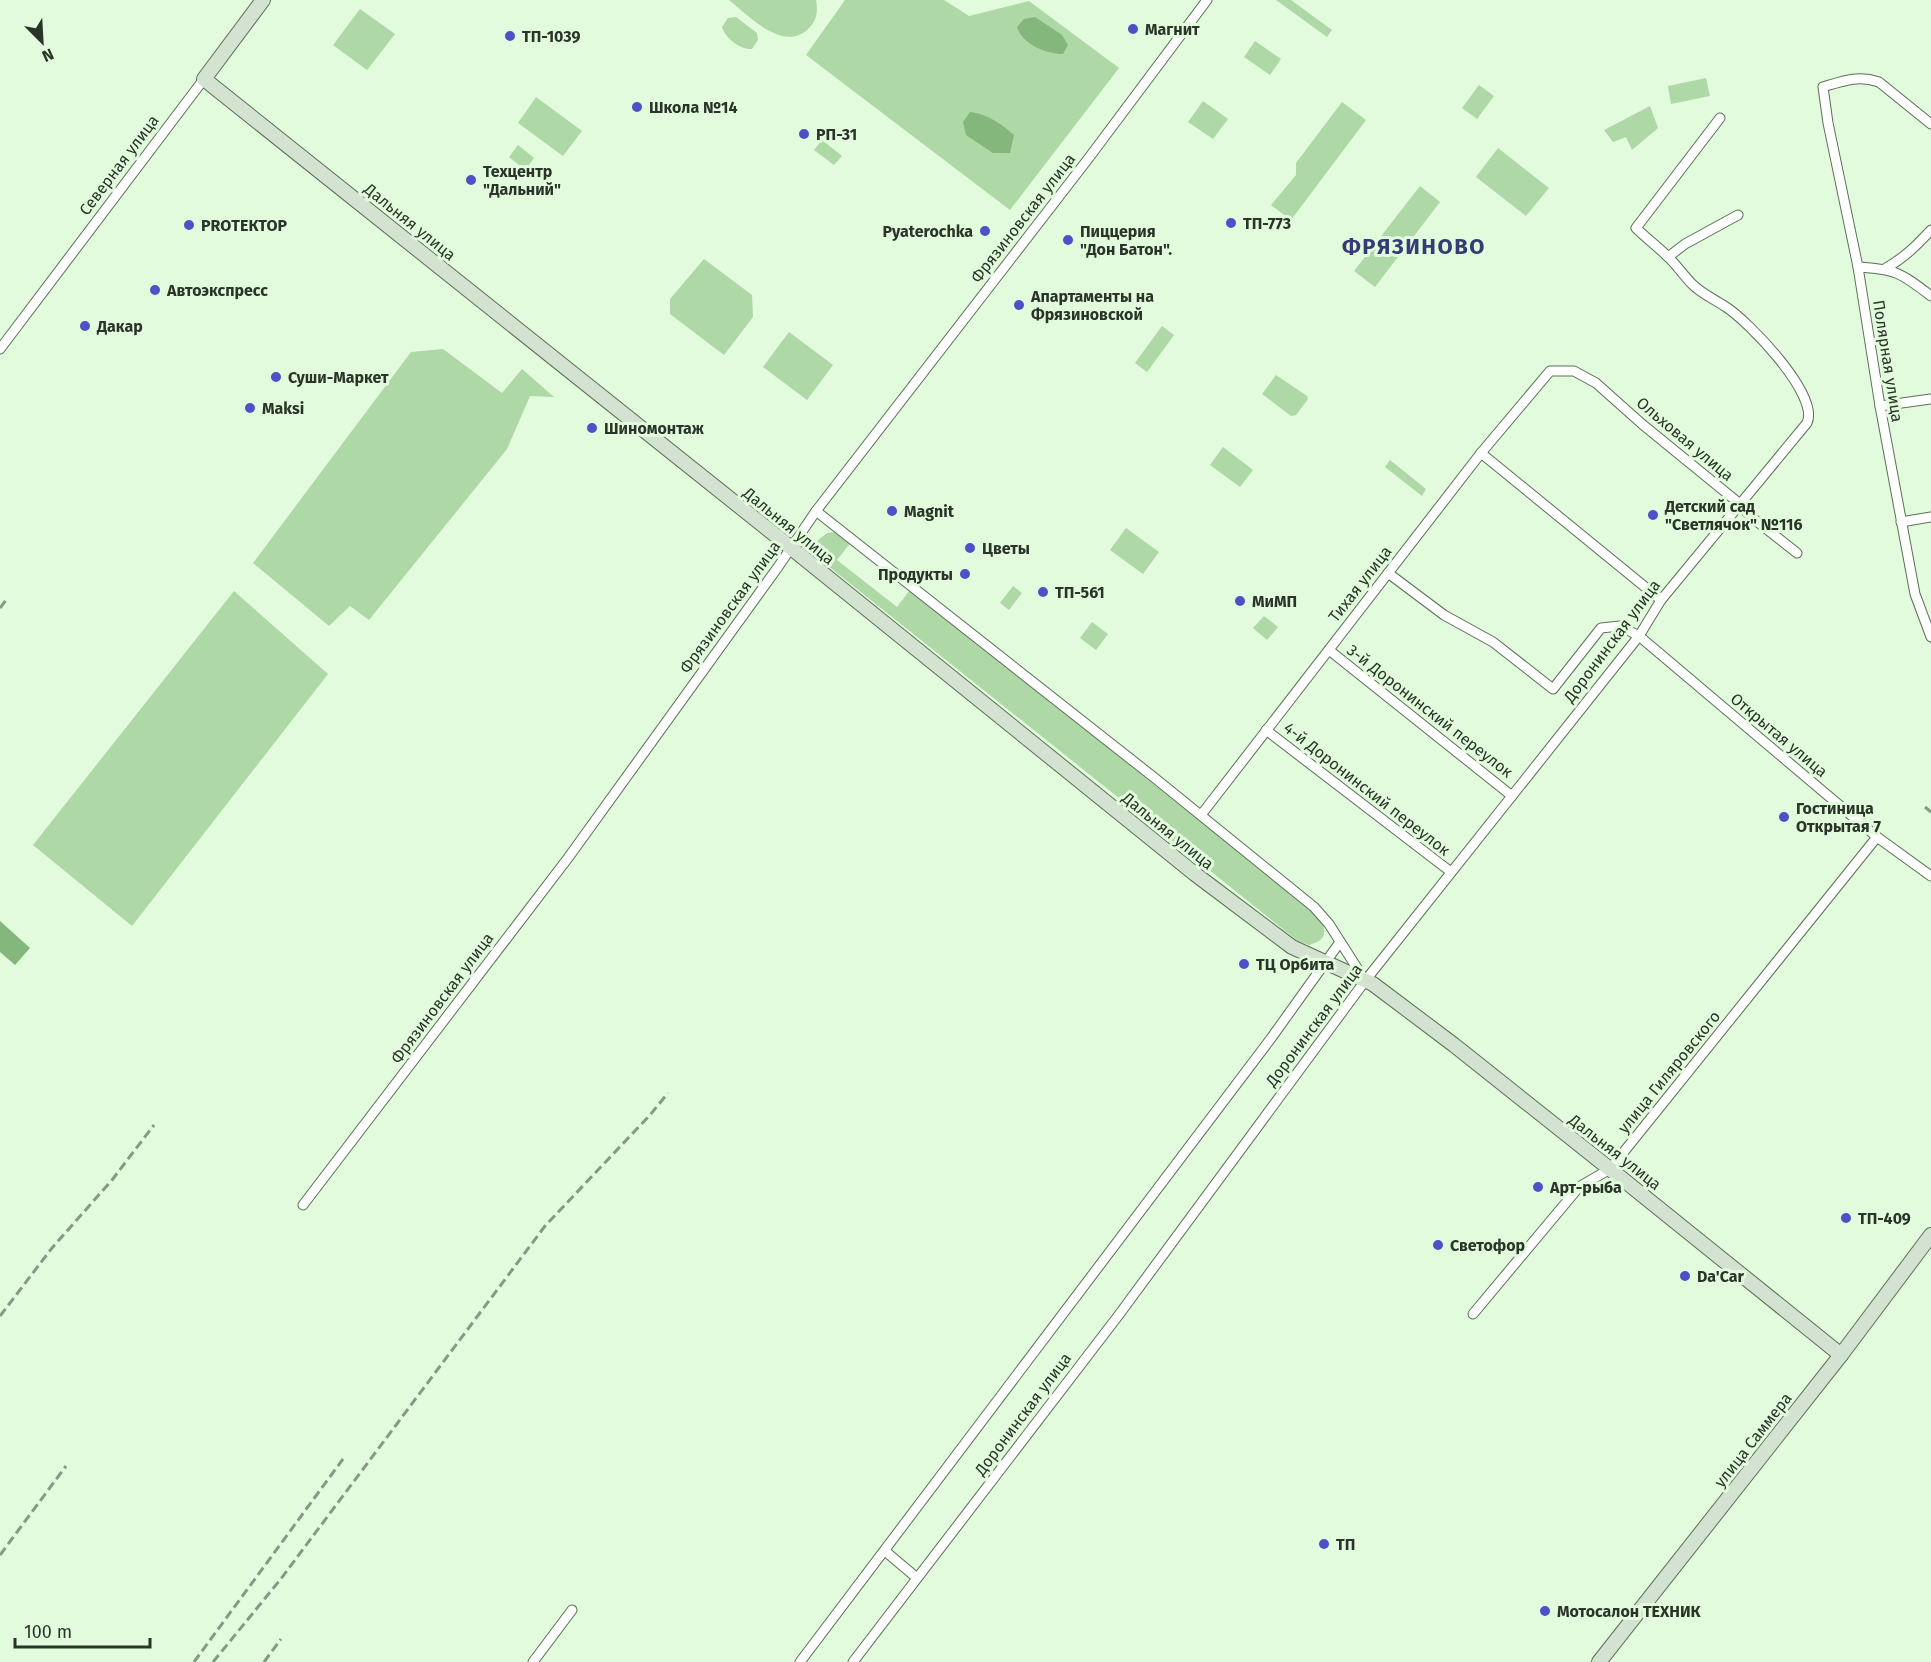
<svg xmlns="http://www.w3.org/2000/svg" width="1931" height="1662" font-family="'Fira Sans',sans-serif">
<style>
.green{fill:#aed8a6}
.water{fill:#84b77b}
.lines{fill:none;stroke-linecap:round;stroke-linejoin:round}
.street-casing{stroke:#5a7056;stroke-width:11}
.secondary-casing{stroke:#5a7056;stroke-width:16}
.street{stroke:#fff;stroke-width:9}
.secondary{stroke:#d4e2d2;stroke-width:14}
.rail{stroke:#879984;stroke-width:3;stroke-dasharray:9 4.5;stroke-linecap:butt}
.poi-dot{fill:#4e50c6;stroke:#e1fbdc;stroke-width:2}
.labels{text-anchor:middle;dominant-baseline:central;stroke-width:6;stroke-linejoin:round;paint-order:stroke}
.poi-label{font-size:16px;font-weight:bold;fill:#2a3429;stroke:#e1fbdc;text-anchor:start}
.street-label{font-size:16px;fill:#2a3429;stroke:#e1fbdc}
.district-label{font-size:22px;font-weight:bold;letter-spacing:1.5px;fill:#363b76;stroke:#e1fbdc}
</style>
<rect width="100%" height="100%" fill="#e1fbdc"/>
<g class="green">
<path d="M729 0H816C818 10 817 19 810 27 785 55 749 16 729 0Z"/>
<path d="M845 0H944L969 16 1029 1 1119 68 1010 210 806 55Z"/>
<path d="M1276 0H1291L1332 30 1327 37Z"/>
<path d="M360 9 395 34 367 70 333 45Z"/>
<path d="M736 17 757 33 758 40 752 49C740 50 725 38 722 27L728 18Z"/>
<path d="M1255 41 1281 59 1270 75 1244 57Z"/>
<path d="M1706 78 1710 96 1671 104 1668 86Z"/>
<path d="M1479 85 1494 96 1477 119 1462 108Z"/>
<path d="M536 97 582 131 563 156 518 123Z"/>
<path d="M1203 101 1228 119 1213 139 1188 122Z"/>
<path d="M1342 102 1366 120 1291 220 1271 205 1296 175V163Z"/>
<path d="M1650 106 1658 128 1632 150 1626 137 1613 142 1604 130Z"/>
<path d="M822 140 842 156 834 165 814 150Z"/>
<path d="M518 145 534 158 525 170 509 157Z"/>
<path d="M1498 148 1549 188 1526 216 1476 177Z"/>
<path d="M1420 186 1440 202 1375 287 1354 271Z"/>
<path d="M704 259 752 295 753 317 724 355 670 314V299Z"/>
<path d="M1162 326 1174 335 1147 372 1135 363Z"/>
<path d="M789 332 833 365 807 400 763 367Z"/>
<path d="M443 349 502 393 522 369 554 397 530 396 507 449 369 620 350 606 329 626 253 563 411 352Z"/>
<path d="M1276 375 1307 396 1308 399 1296 415 1291 416 1262 394Z"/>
<path d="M1223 447 1253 470 1240 487 1210 465Z"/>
<path d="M1390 460 1426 489 1422 496 1385 467Z"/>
<path d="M1126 528 1159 552 1143 574 1110 550Z"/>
<path d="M835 532 851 542 837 560 897 607 910 590 1319 916C1327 930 1328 940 1309 945L1298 941 822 561 816 551 818 540 827 533Z"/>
<path d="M1013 586 1022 593 1009 610 1000 603Z"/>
<path d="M234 591 328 674 132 926 33 845Z"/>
<path d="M1264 616 1278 627 1267 640 1253 628Z"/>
<path d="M1092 622 1108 634 1096 650 1080 638Z"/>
</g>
<g class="water">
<path d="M1035 17 1062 35 1068 45 1063 54C1046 54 1022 44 1017 27L1024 19Z"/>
<path d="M970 112C988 114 1001 124 1014 135L1010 153H993L966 135 963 122Z"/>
<path d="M0 921 30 948 15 965 0 952Z"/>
</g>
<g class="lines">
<defs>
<g id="street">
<path d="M1931 124 1879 82C1858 75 1843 81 1823 87L1828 123 1858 267 1880 406 1915 594 1931 637"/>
<path d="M1668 257 1685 244 1738 215"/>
<path d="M1858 267C1896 269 1901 273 1931 296"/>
<path d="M1886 268C1904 258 1917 245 1931 230"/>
<path d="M0 349 204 79"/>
<path d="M1880 406 1931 399"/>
<path d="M1481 453 1661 600"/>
<path d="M816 511 1156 779 1314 907 1329 924 1364 979"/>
<path d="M1901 522 1931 517"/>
<path d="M1388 573 1444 615 1493 642 1553 689 1601 628 1620 626 1639 636 1877 837 1931 876"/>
<path d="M1329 650 1512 796"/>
<path d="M1266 730 1451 872"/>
<path d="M1201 815 1481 453 1550 371H1574L1596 383 1642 424 1740 504 1750 516 1797 553"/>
<path d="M303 1205 568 858 778 567 816 511 1088 159 1207 0"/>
<path d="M1473 1314 1579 1187 1610 1169 1877 837"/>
<path d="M885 1551 917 1578"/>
<path d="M533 1662 572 1610"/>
<path d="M800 1662 1272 1037 1340 942"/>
<path d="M853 1662 1118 1316 1365 981 1639 636 1661 600 1807 423C1820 395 1748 321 1726 307 1714 299 1702 294 1692 284 1683 275 1676 264 1667 256 1657 246 1646 238 1636 228L1720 118"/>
</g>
<g id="secondary">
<path d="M263 0 204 79 774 534 1195 874 1292 947 1373 984 1454 1045 1610 1169 1841 1355"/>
<path d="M1599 1662 1841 1355 1931 1235"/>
</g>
</defs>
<use href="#street" class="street-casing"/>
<use href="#secondary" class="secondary-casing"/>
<use href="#street" class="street"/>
<use href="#secondary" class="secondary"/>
<g class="rail">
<path d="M0 608 6 600"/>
<path d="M1925 807 1931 812"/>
<path d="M0 1316 52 1248 112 1180 154 1125"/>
<path d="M0 1555 66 1466"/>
<path d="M194 1662 343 1459"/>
<path d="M213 1662 280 1580 545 1226 650 1115 668 1093"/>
<path d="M264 1662 281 1639"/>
</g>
</g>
<g class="poi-dot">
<circle cx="1133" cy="29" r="6"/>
<circle cx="510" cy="36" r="6"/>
<circle cx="637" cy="107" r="6"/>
<circle cx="804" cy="134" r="6"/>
<circle cx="471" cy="180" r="6"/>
<circle cx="1231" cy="223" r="6"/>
<circle cx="189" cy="225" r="6"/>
<circle cx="985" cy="231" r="6"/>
<circle cx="1068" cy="240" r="6"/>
<circle cx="155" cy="290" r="6"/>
<circle cx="1019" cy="305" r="6"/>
<circle cx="85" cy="326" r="6"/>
<circle cx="276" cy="377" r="6"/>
<circle cx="250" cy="408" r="6"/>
<circle cx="592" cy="428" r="6"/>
<circle cx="892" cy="511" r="6"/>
<circle cx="1653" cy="515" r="6"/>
<circle cx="970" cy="548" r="6"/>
<circle cx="965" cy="574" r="6"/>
<circle cx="1043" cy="592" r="6"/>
<circle cx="1240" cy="601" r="6"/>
<circle cx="1784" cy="817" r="6"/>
<circle cx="1244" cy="964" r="6"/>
<circle cx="1538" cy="1187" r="6"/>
<circle cx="1846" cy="1218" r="6"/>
<circle cx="1438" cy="1245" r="6"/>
<circle cx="1685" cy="1276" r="6"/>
<circle cx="1324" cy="1544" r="6"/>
<circle cx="1545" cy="1611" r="6"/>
</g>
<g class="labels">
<g class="poi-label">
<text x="1145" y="29">Магнит</text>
<text x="522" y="36">ТП-1039</text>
<text x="649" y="107">Школа №14</text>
<text x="816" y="134">РП-31</text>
<text x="483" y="171">Техцентр<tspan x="483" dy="18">"Дальний"</tspan></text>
<text x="1243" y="223">ТП-773</text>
<text x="201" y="225">PROТЕКТОР</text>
<text x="973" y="231" text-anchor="end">Pyaterochka</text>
<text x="1080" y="231">Пиццерия<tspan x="1080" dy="18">"Дон Батон".</tspan></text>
<text x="167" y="290">Автоэкспресс</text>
<text x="1031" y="296">Апартаменты на<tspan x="1031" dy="18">Фрязиновской</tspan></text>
<text x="97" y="326">Дакар</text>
<text x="288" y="377">Суши-Маркет</text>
<text x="262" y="408">Maksi</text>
<text x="604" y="428">Шиномонтаж</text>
<text x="1665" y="506">Детский сад<tspan x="1665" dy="18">"Светлячок" №116</tspan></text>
<text x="904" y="511">Magnit</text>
<text x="982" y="548">Цветы</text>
<text x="953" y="574" text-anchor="end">Продукты</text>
<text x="1055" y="592">ТП-561</text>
<text x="1252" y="601">МиМП</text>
<text x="1796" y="808">Гостиница<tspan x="1796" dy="18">Открытая 7</tspan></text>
<text x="1256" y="964">ТЦ Орбита</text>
<text x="1550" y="1187">Арт-рыба</text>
<text x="1858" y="1218">ТП-409</text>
<text x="1450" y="1245">Светофор</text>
<text x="1697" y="1276">Da'Car</text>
<text x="1336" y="1544">ТП</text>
<text x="1557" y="1611">Мотосалон ТЕХНИК</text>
</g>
<g class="street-label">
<text transform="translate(119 165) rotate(-53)">Северная улица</text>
<text transform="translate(1023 218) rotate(-52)">Фрязиновская улица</text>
<text transform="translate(410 222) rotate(39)">Дальняя улица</text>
<text transform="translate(1888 361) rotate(81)">Полярная улица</text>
<text transform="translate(1685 439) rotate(40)">Ольховая улица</text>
<text transform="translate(789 526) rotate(39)">Дальняя улица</text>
<text transform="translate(1360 584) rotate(-52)">Тихая улица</text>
<text transform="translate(730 607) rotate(-54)">Фрязиновская улица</text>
<text transform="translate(1612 641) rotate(-53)">Доронинская улица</text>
<text transform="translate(1430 711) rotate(38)">3-й Доронинский переулок</text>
<text transform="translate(1779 735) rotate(40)">Открытая улица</text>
<text transform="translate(1367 789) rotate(38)">4-й Доронинский переулок</text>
<text transform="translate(1168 831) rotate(39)">Дальняя улица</text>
<text transform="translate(442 998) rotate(-53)">Фрязиновская улица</text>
<text transform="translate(1314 1025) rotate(-53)">Доронинская улица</text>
<text transform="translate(1669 1072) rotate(-51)">улица Гиляровского</text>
<text transform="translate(1615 1152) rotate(38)">Дальняя улица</text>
<text transform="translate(1023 1414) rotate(-53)">Доронинская улица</text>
<text transform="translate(1753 1440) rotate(-52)">улица Саммера</text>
</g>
<g class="district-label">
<text x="1414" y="246">ФРЯЗИНОВО</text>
</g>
</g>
<g transform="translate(42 42) rotate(156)" stroke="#e1fbdc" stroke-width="4.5" paint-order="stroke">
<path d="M0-4.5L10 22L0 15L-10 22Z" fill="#2a3429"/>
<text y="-9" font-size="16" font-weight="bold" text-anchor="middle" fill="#2a3429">N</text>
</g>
<path d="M15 1638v9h135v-9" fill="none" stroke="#2a3429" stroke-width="3"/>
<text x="24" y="1638" font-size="18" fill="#2a3429" stroke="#e1fbdc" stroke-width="4.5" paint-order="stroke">100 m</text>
</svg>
